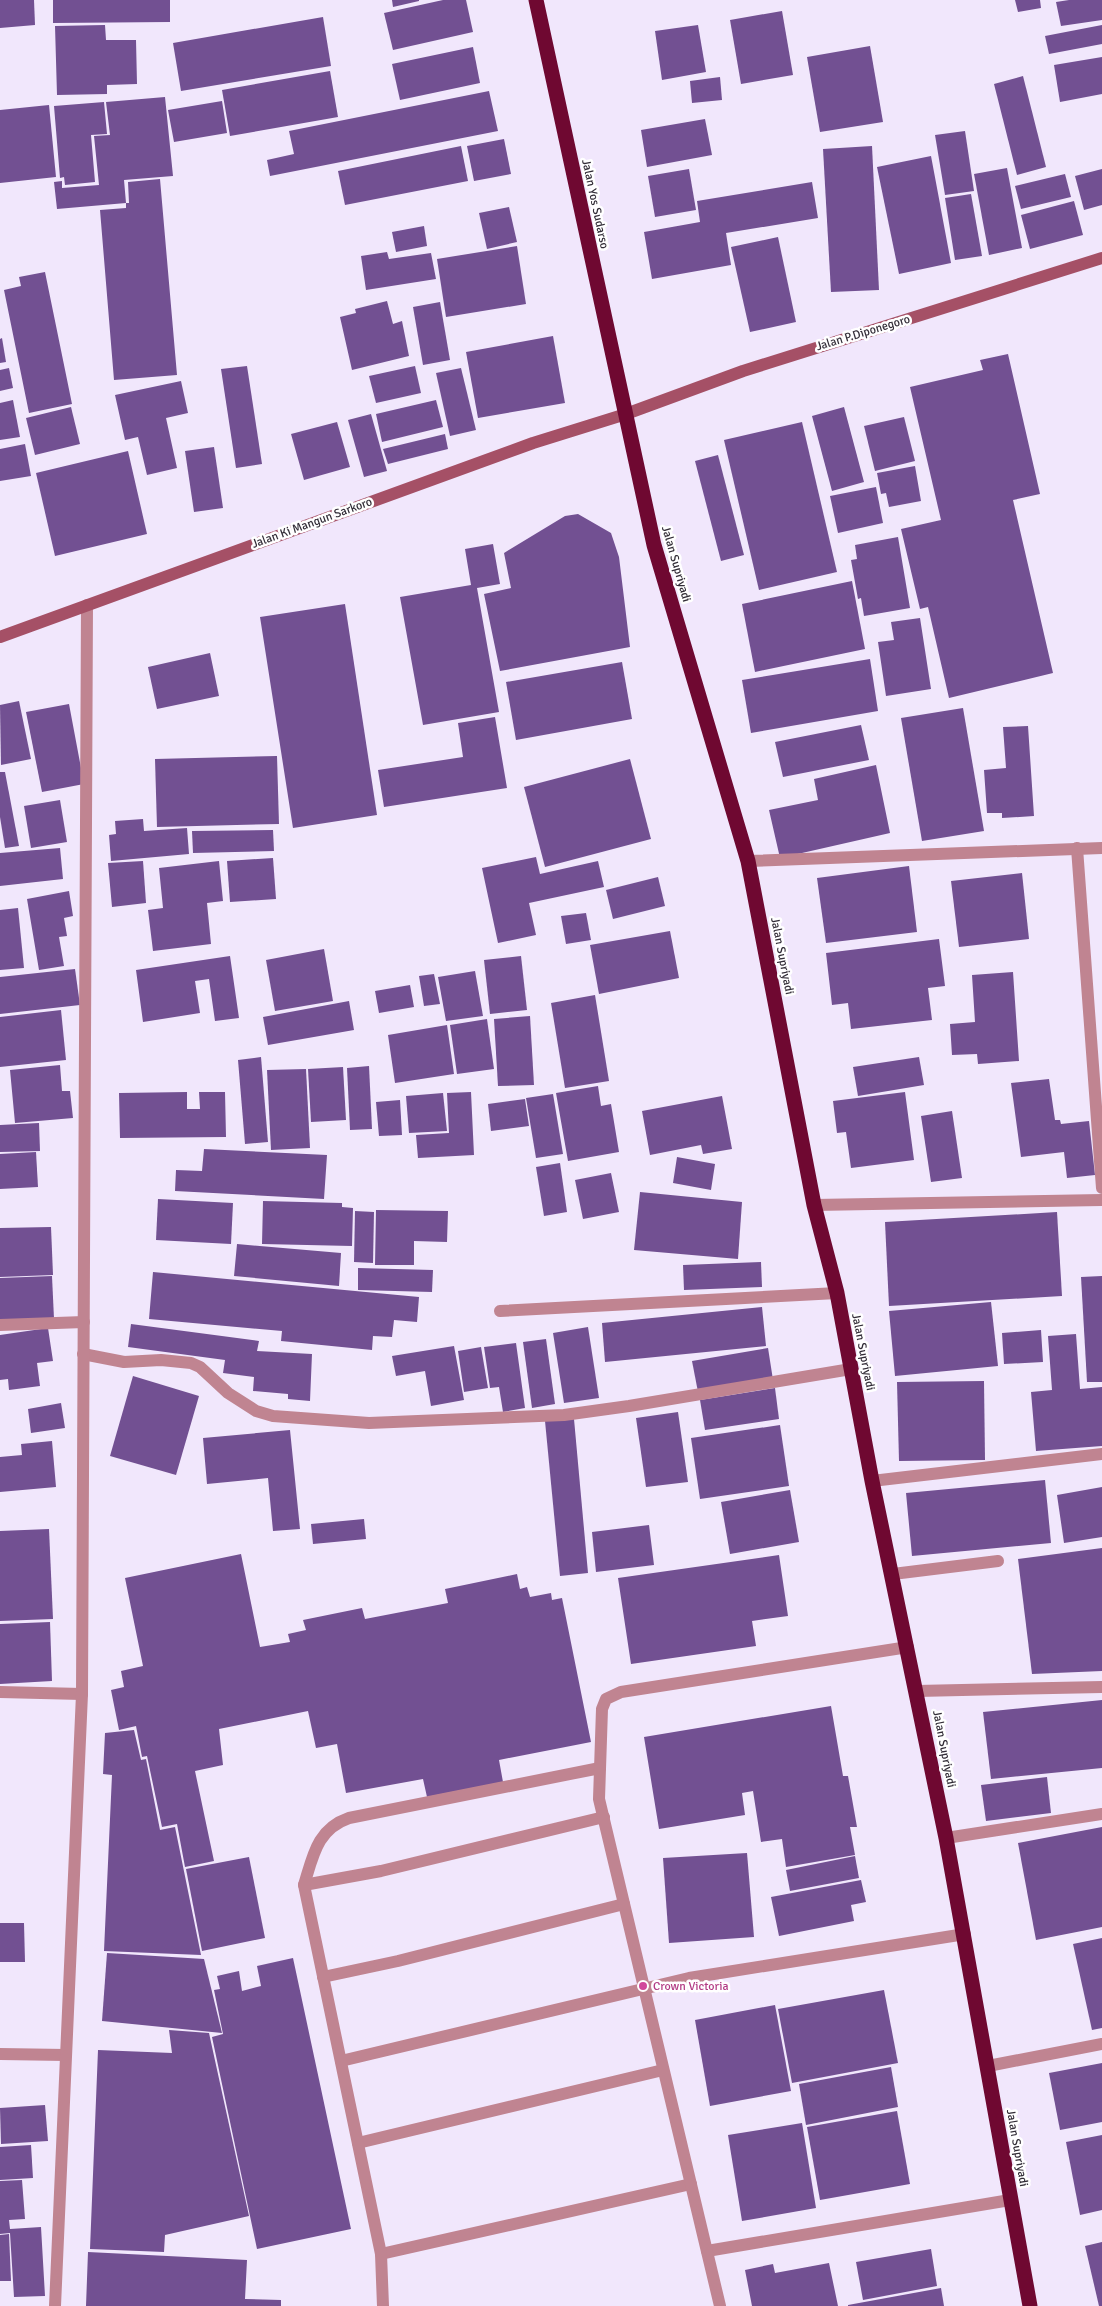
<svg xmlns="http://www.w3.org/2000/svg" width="1102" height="2306" font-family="Signika,sans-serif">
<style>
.building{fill:#725092}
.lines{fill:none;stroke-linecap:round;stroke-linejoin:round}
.lane{stroke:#c08491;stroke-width:12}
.street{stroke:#c08491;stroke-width:12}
.secondary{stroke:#a55066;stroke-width:12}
.highway{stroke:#6f0831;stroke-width:15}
.hotel-dot{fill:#d1479c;stroke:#fff;stroke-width:2}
.labels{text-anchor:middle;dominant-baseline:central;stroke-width:5;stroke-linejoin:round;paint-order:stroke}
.street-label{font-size:12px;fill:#322d37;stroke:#fff}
.hotel-label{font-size:12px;fill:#b23c85;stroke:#fff;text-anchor:start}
</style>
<rect width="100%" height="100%" fill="#f1e7fc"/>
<g class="building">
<path d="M0 0H34L35 25 0 28Z"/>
<path d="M53 0H170V22L53 23Z"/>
<path d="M392 0H419V1L393 7Z"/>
<path d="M443 0H466L473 32 393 50 384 13Z"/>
<path d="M1015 0H1040L1041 8 1018 12Z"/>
<path d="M1069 0H1102V20L1061 26 1056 2Z"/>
<path d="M782 11 793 75 741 84 730 20Z"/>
<path d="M323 17 331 66 181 91 173 43Z"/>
<path d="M105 25 106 40H136L137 84 107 85V94L57 95 55 26Z"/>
<path d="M698 25 706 72 662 80 655 31Z"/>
<path d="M1102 25V44L1049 54 1045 36Z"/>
<path d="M870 46 883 122 820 132 807 57Z"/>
<path d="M473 47 480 83 400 100 392 64Z"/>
<path d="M1102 57V94L1060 102 1054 65Z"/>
<path d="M330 71 338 117 230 136 222 90Z"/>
<path d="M1023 76 1046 167 1017 175 994 84Z"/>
<path d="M720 77 722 100 692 103 690 81Z"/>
<path d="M489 91 498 131 270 176 267 160 294 154 289 131Z"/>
<path d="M165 97 173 176 124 180 126 203 57 209 54 182 62 181V188L99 185 94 136 110 135 106 102Z"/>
<path d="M222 101 227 133 174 142 168 110Z"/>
<path d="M104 102 107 134 91 135 95 182 65 185 64 177 60 178 54 106Z"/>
<path d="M49 105 56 177 0 183V110Z"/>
<path d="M705 119 712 155 647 167 641 130Z"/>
<path d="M965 131 974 191 945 195 935 135Z"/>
<path d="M504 139 511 174 474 181 467 146Z"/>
<path d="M461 146 468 181 345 205 338 171Z"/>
<path d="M872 146 879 290 831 292 823 149Z"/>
<path d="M931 156 951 263 899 274 877 167Z"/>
<path d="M1007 168 1022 248 989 255 974 174Z"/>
<path d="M689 169 696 210 655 217 648 176Z"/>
<path d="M1102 169V205L1084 210 1075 176Z"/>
<path d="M1065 174 1071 197 1021 209 1015 186Z"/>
<path d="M160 179 177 375 114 380 100 210 126 208V203H129L128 182Z"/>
<path d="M812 182 818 218 726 233 731 265 652 279 644 232 700 222 697 201Z"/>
<path d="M971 194 982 256 955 260 945 198Z"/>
<path d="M1074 201 1083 235 1030 249 1021 215Z"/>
<path d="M509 207 517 242 487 249 479 213Z"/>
<path d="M424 226 427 246 396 252 392 232Z"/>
<path d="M778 237 796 322 750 332 731 247Z"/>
<path d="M517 246 526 304 446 317 437 259Z"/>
<path d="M387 252 389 259 431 253 436 279 366 290 361 256Z"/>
<path d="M45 272 72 404 29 413 4 290 21 286 19 277Z"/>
<path d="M387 301 393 324 402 321 409 356 352 370 340 317 356 313 355 309Z"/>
<path d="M440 302 450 360 423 365 413 307Z"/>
<path d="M553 336 565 403 478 418 466 352Z"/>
<path d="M2 338 6 362 0 363V339Z"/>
<path d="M1008 354 1040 494 1013 500 1053 673 949 698 928 607 920 609 901 529 941 520 910 387 983 370 980 360Z"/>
<path d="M247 366 262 464 236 468 221 369Z"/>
<path d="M415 366 421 393 376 403 369 376Z"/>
<path d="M9 368 13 388 0 391V370Z"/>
<path d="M461 368 476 430 450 436 436 373Z"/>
<path d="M181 381 188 413 166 418 177 468 147 475 138 437 125 440 115 395Z"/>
<path d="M13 400 20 437 0 440V403Z"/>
<path d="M436 400 443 427 382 442 376 414Z"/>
<path d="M71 407 80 444 35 455 26 418Z"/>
<path d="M844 407 864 482 832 491 812 416Z"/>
<path d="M371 414 387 471 364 477 348 420Z"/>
<path d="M904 417 915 461 875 471 864 426Z"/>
<path d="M337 422 350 467 304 480 291 434Z"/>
<path d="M802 422 837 572 759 590 724 440Z"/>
<path d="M445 434 448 449 388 464 383 449Z"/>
<path d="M25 444 31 476 0 481V449Z"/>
<path d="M214 447 223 508 194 512 185 451Z"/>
<path d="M128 451 147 534 55 556 36 473Z"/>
<path d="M718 455 744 555 721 561 695 461Z"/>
<path d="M915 466 921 501 889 507 886 493 881 494 877 473Z"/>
<path d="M876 487 883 523 838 533 830 496Z"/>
<path d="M578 514 611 533 619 557 630 647 500 671 484 594 511 588 504 553 565 516Z"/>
<path d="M898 537 910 608 864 616 861 598 858 599 851 560 857 559 855 545Z"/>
<path d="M493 544 500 584 477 588 499 712 423 725 400 597 471 585 465 549Z"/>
<path d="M852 581 865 649 755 672 742 604Z"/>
<path d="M345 604 377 815 293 828 260 617Z"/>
<path d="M920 618 931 689 886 696 878 642 894 640 891 622Z"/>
<path d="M210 653 219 696 157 709 148 667Z"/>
<path d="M870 659 878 711 751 733 742 680Z"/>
<path d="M622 662 632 719 516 740 506 682Z"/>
<path d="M19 701 31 759 1 765 0 705Z"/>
<path d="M69 704 84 784 42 792 26 712Z"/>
<path d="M963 708 984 831 922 841 901 718Z"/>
<path d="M495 717 507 788 384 807 378 770 463 757 458 723Z"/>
<path d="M861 725 869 760 783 777 775 742Z"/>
<path d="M1028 726 1034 816 1002 818V813H987L984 770 1006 768 1003 727Z"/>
<path d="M277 756 279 824 157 827 155 759Z"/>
<path d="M630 759 651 839 545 867 524 787Z"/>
<path d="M876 765 890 833 780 858 769 810 818 800 814 779Z"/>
<path d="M0 772H5L19 846 5 848 0 817Z"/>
<path d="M60 800 67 842 31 848 24 806Z"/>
<path d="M143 819 144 831 187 828 189 854 111 861 109 835 116 834 115 821Z"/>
<path d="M273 830 274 851 193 853 192 831Z"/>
<path d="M60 848 63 879 0 886V853Z"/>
<path d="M536 857 540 874 598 861 604 887 529 903 536 935 498 943 482 868Z"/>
<path d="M273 858 276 899 230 902 227 861Z"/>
<path d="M143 861 146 903 112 907 108 863Z"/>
<path d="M219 861 223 901 207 903 211 944 153 951 148 910 163 908 159 868Z"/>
<path d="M909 866 917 932 826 943 817 878Z"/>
<path d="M1022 873 1029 939 959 947 951 881Z"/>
<path d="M658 877 665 906 613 919 606 890Z"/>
<path d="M69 891 73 916 64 918 67 936 59 937 64 966 39 970 27 899Z"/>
<path d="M18 908 24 968 0 970V910Z"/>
<path d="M586 913 591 940 566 944 561 916Z"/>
<path d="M670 931 679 978 599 994 590 945Z"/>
<path d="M939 939 945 986 928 988 932 1020 851 1029 848 1003 832 1005 826 953Z"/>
<path d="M324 949 333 1001 275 1011 266 960Z"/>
<path d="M230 956 239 1018 215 1021 209 979 195 981 200 1013 143 1022 136 970Z"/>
<path d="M521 956 527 1010 490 1014 484 960Z"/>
<path d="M75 969 80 1005 0 1014V977Z"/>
<path d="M475 971 483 1016 446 1021 438 977Z"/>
<path d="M1013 972 1019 1061 978 1064 977 1054 952 1055 950 1024 975 1022 972 975Z"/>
<path d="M434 974 440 1004 424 1006 419 976Z"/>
<path d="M410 985 414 1007 379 1013 375 991Z"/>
<path d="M595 995 609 1081 565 1088 551 1003Z"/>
<path d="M349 1001 354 1030 268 1045 263 1017Z"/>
<path d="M61 1010 66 1060 0 1067V1017Z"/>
<path d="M530 1016 534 1085 498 1086 494 1019Z"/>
<path d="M487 1019 494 1069 457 1074 450 1025Z"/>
<path d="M447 1025 454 1074 395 1083 388 1035Z"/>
<path d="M261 1057 268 1142 245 1144 238 1060Z"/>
<path d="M919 1057 924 1085 858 1096 853 1067Z"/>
<path d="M60 1065 62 1091H70L73 1118 15 1123 10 1070Z"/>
<path d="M369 1066 372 1129 350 1130 347 1068Z"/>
<path d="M343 1067 346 1120 311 1122 308 1069Z"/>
<path d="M306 1069 310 1148 271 1150 267 1070Z"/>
<path d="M1049 1079 1055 1120H1060L1061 1124 1089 1121 1095 1175 1067 1178 1064 1152 1021 1157 1011 1083Z"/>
<path d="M598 1086 601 1106 611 1104 619 1152 568 1161 556 1093Z"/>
<path d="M187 1092V1109H200L199 1092H225L226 1137 120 1138 119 1093Z"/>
<path d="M471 1092 474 1155 418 1158 416 1135 449 1133 447 1093Z"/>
<path d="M905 1092 914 1160 851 1168 846 1132 837 1133 833 1101Z"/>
<path d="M443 1093 447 1131 409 1133 406 1096Z"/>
<path d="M553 1094 563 1154 536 1158 526 1098Z"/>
<path d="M722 1096 732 1149 703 1154 701 1145 650 1155 642 1111Z"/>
<path d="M525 1099 529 1126 491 1131 488 1104Z"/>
<path d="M400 1100 402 1135 379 1136 376 1102Z"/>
<path d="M952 1111 962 1178 931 1182 921 1116Z"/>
<path d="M39 1123 40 1151 0 1152V1125Z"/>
<path d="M204 1149 327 1155 324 1199 175 1191 176 1170 202 1171Z"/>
<path d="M36 1152 38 1187 0 1189V1154Z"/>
<path d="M677 1157 715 1164 711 1190 673 1183Z"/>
<path d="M560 1163 567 1212 544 1216 536 1167Z"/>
<path d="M611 1173 619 1212 583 1219 575 1180Z"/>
<path d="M640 1192 742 1202 738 1259 634 1250Z"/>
<path d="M158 1199 233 1203 231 1244 156 1240Z"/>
<path d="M263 1201 342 1203V1207L353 1208 352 1246 262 1244Z"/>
<path d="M376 1210 448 1211 447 1242 414 1241V1265H375Z"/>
<path d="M355 1211 374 1212 373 1263 354 1262Z"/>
<path d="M1057 1212 1062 1296 889 1306 885 1222Z"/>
<path d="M51 1227 53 1275 0 1277V1228Z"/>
<path d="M237 1244 341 1253 339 1286 234 1276Z"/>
<path d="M761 1262 762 1287 684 1290 683 1265Z"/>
<path d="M358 1268 433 1270 432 1292 358 1290Z"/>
<path d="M153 1272 419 1297 417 1322 394 1320 392 1337 373 1336 372 1350 281 1341 282 1331 149 1319Z"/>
<path d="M52 1276 54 1319 0 1321V1278Z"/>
<path d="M1102 1276V1382H1087L1081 1277Z"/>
<path d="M991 1302 998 1366 895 1376 889 1311Z"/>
<path d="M762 1307 766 1346 605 1362 602 1323Z"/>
<path d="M131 1324 259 1341 257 1351 312 1354 310 1401 288 1399V1394L253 1391 254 1377 223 1373 225 1360 128 1347Z"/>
<path d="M588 1327 599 1398 564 1403 553 1333Z"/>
<path d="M48 1328 53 1361 37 1363 40 1386 9 1390 8 1379 0 1380V1335Z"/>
<path d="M1041 1330 1043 1362 1004 1364 1002 1333Z"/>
<path d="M1076 1334 1080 1389 1102 1387V1446L1036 1451 1031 1392 1052 1390 1048 1336Z"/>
<path d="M546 1339 555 1404 532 1408 523 1342Z"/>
<path d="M516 1343 525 1408 503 1412 499 1387 490 1388 484 1347Z"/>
<path d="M454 1346 464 1400 431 1406 425 1371 396 1376 392 1356Z"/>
<path d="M481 1347 488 1388 464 1392 458 1351Z"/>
<path d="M768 1348 773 1380 698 1392 692 1361Z"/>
<path d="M133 1376 199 1396 176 1475 110 1456Z"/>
<path d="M984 1381 985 1460 899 1461 897 1382Z"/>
<path d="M775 1388 779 1419 705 1430 700 1400Z"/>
<path d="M61 1403 65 1428 31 1433 28 1409Z"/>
<path d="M678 1412 688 1482 646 1487 636 1418Z"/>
<path d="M574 1419 588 1573 560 1576 545 1421Z"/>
<path d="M780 1425 789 1486 700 1499 691 1438Z"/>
<path d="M290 1430 300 1529 273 1531 268 1478 207 1484 203 1438Z"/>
<path d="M52 1441 56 1487 0 1492V1457L22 1455 21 1444Z"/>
<path d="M1045 1480 1051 1543 912 1556 906 1493Z"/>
<path d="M1102 1487V1537L1064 1543 1057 1495Z"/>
<path d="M790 1490 799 1542 730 1554 721 1502Z"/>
<path d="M364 1519 366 1539 313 1544 311 1524Z"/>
<path d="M649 1525 654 1565 596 1572 592 1532Z"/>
<path d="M49 1529 53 1619 0 1621V1531Z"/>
<path d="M1102 1548V1671L1032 1674 1018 1559Z"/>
<path d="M241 1554 260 1647 290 1642 288 1634 306 1630 303 1620 362 1608 365 1619 448 1603 445 1589 517 1574 520 1589 527 1587 530 1597 551 1593 552 1600 562 1598 591 1742 499 1760 503 1782 427 1797 423 1779 346 1793 337 1744 316 1748 308 1711 219 1729 223 1765 195 1771 214 1861 185 1867 177 1824 162 1827 147 1756 142 1757 136 1726 119 1730 111 1690 124 1687 121 1671 143 1666 125 1578Z"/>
<path d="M779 1555 788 1616 752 1621 756 1646 631 1664 618 1578Z"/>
<path d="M50 1622 52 1681 0 1684V1624Z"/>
<path d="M1102 1700V1768L991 1779 983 1712Z"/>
<path d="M831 1706 843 1776H848L857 1827H850L855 1855 786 1867 782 1839 761 1842 753 1791 742 1793 745 1815 659 1829 644 1737Z"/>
<path d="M134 1730 141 1760 146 1759 160 1830 175 1827 201 1955 104 1951 112 1775 103 1774 105 1733Z"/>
<path d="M1047 1777 1051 1813 986 1821 981 1785Z"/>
<path d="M1102 1827V1927L1036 1940 1018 1843Z"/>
<path d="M747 1853 754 1937 669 1943 663 1858Z"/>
<path d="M855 1856 859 1878 790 1891 786 1870Z"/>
<path d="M249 1857 265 1938 202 1951 186 1869Z"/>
<path d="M861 1880 866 1902 851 1905 854 1921 779 1936 771 1897Z"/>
<path d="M0 1923H24L25 1962H0Z"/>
<path d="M1102 1938V2028L1092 2030 1073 1944Z"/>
<path d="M107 1953 204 1959 222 2033 102 2021Z"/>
<path d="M293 1958 351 2229 257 2249 212 2037 223 2034 214 1990 220 1989 217 1976 239 1971 242 1991 261 1986 257 1966Z"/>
<path d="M884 1990 898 2063 792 2083 778 2009Z"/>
<path d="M775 2005 791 2091 710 2106 695 2020Z"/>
<path d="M169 2030 209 2033 249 2216 165 2235 164 2252 90 2249 98 2050 172 2053Z"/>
<path d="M1102 2063V2122L1060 2130 1049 2073Z"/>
<path d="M891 2067 898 2107 806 2125 799 2084Z"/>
<path d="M45 2105 48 2141 1 2144 0 2108Z"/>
<path d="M897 2111 910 2184 820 2200 807 2127Z"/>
<path d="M802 2123 816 2208 742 2221 728 2135Z"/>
<path d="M1102 2135V2210L1080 2215 1066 2142Z"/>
<path d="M31 2145 33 2178 0 2180V2147Z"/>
<path d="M22 2180 25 2219 9 2220 10 2229 41 2227 45 2296 14 2297 10 2233 0 2234V2181Z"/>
<path d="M9 2234 11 2281H0V2235Z"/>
<path d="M1102 2242V2306H1099L1085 2246Z"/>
<path d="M931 2249 937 2286 863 2300 856 2262Z"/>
<path d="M88 2252 247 2260 245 2299 281 2300V2306H86Z"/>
<path d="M829 2263 838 2306H752L745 2270 773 2264 775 2273Z"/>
<path d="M941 2288 944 2306H848V2305Z"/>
</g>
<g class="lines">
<g class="lane">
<path d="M500 1311 837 1293"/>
<path d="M893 1574 998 1561"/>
<path d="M304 1885 381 1871 604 1817"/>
<path d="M323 1977 398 1961 624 1904"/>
<path d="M341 2061 689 1978 965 1934"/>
<path d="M358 2143 663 2070"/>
<path d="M707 2251 1010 2200"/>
<path d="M381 2254 691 2184"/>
<path d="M383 2306 381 2254 304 1885C313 1856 317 1829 349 1818L600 1768"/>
<path d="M720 2306 599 1799 602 1709 606 1699 621 1692 908 1647"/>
</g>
<g class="street">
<path d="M1077 848 1102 1188"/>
<path d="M748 861 1102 848"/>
<path d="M814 1205 1102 1200"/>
<path d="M0 1325 84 1322"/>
<path d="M83 1354 124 1362 161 1360 191 1363 200 1367 228 1393 256 1411 273 1416 369 1423 564 1415 629 1406 851 1369"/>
<path d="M872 1481 1102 1454"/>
<path d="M917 1691 1102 1687"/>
<path d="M0 1692 82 1694"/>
<path d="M946 1838 1102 1814"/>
<path d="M0 2054 66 2055"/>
<path d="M988 2066 1102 2044"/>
<path d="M55 2306 82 1694 87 605"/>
</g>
<path class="secondary" d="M0 637 533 443 626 414 743 371 1102 258"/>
<path class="highway" d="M536 0 654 545 748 861 814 1205 837 1293 872 1481 946 1838 1030 2306"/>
</g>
<circle class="hotel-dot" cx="643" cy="1986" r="5"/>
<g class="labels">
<g class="street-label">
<text transform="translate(595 204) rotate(78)">Jalan Yos Sudarso</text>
<text transform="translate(863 333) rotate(-17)">Jalan P.Diponegoro</text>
<text transform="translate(312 523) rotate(-20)">Jalan Ki Mangun Sarkoro</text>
<text transform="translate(676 564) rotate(74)">Jalan Supriyadi</text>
<text transform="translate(782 956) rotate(79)">Jalan Supriyadi</text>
<text transform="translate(863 1352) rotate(79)">Jalan Supriyadi</text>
<text transform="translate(944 1749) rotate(79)">Jalan Supriyadi</text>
<text transform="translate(1017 2148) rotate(80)">Jalan Supriyadi</text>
</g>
<g class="hotel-label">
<text x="653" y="1986">Crown Victoria</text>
</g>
</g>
</svg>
